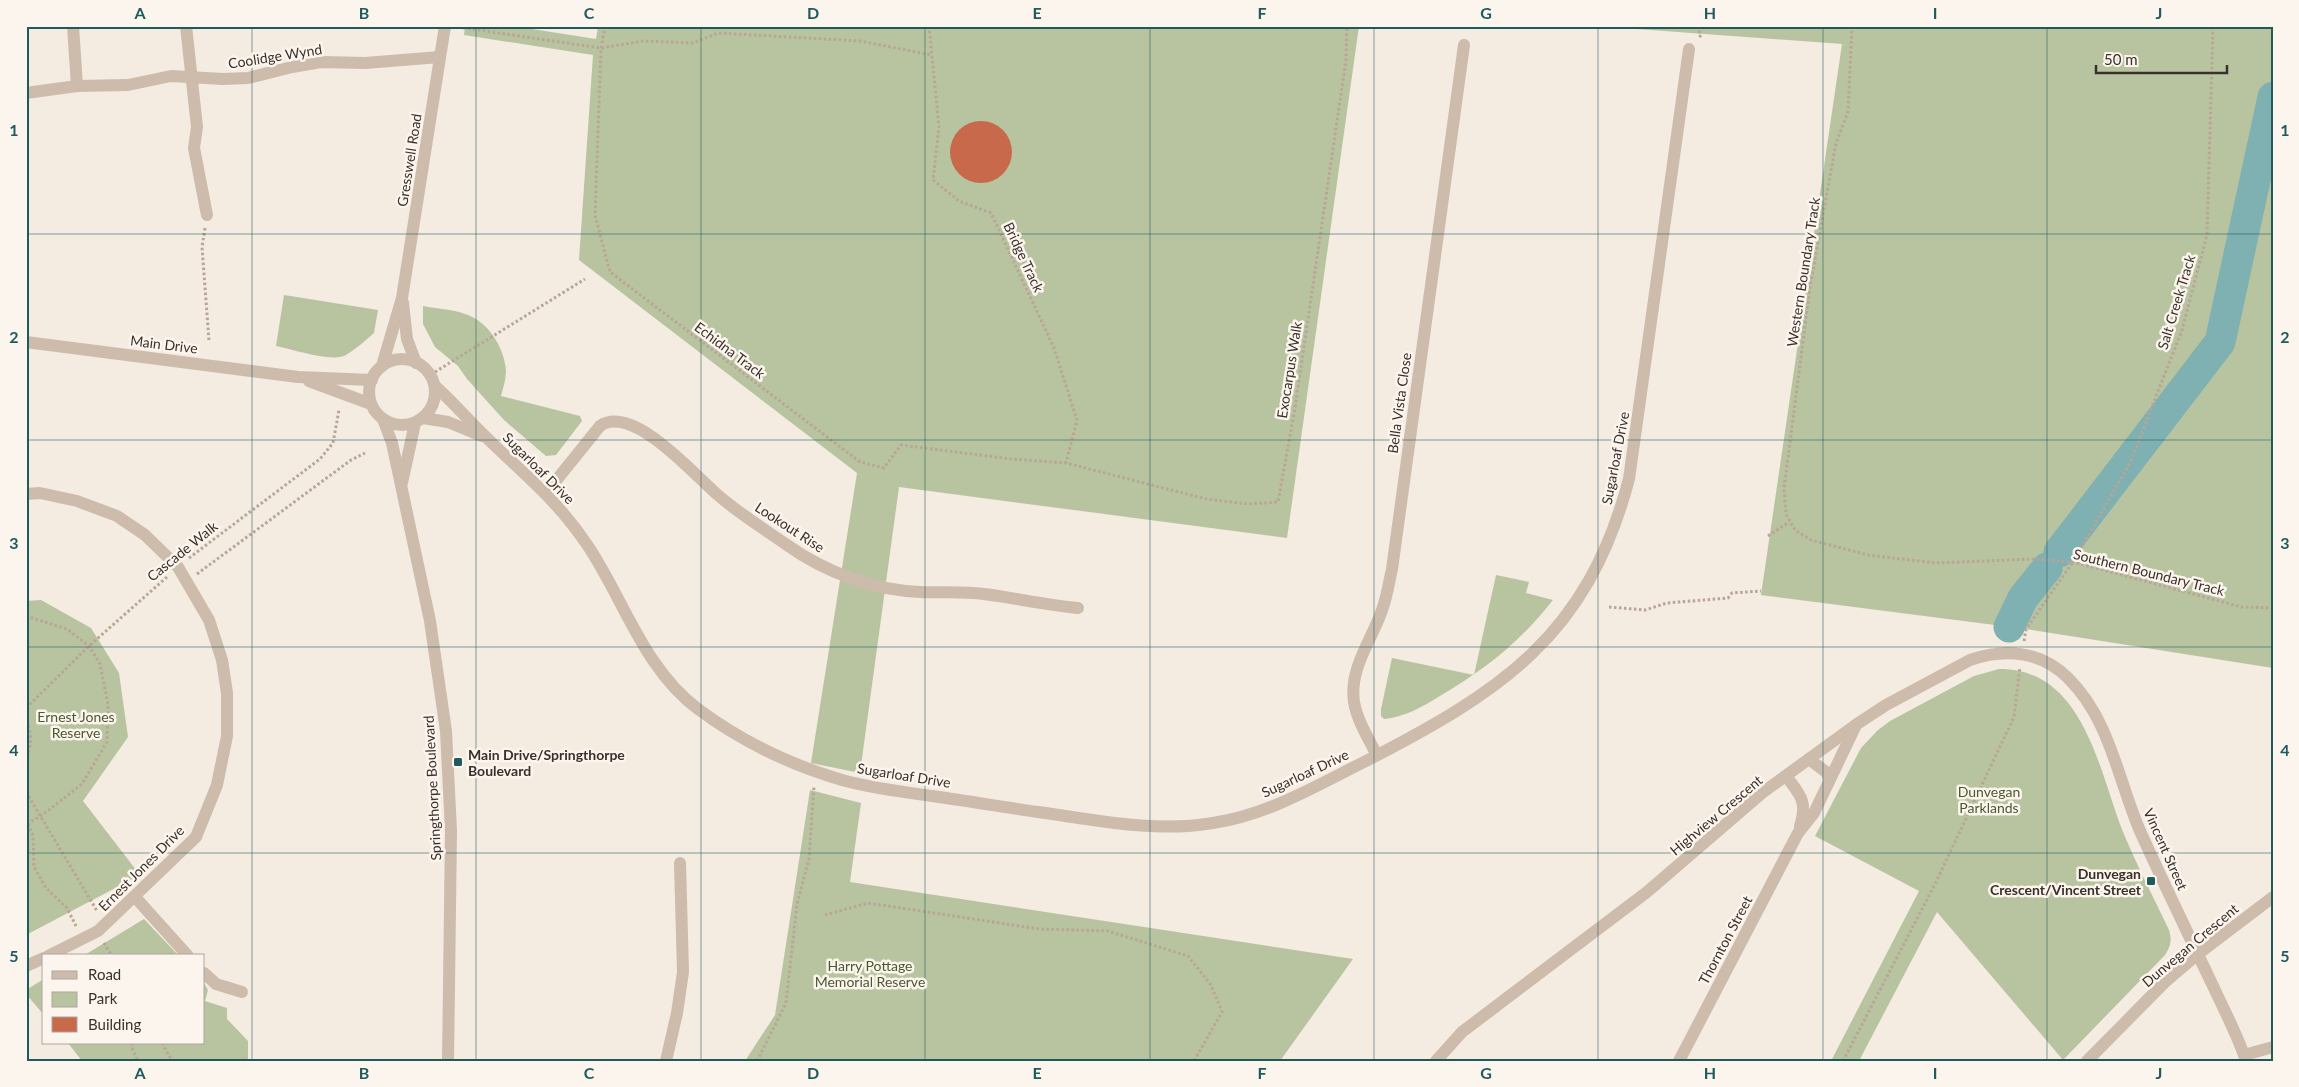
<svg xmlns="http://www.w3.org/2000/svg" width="2299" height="1087" font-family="Lato,sans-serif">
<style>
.green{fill:#b8c4a0}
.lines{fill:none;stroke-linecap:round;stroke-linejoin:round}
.river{stroke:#7fb0b2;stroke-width:31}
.building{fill:#c8694b}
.path{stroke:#b9a596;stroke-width:3;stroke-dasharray:2.5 2.5;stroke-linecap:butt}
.street{stroke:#cdbbac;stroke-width:12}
.grid{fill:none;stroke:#1f5a5e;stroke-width:1;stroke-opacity:0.55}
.poi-dot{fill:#1f5a5e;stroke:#fbf5ee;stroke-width:2}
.labels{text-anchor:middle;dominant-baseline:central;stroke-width:5;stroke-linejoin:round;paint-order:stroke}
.street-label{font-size:14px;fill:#3b302b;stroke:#fbf5ee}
.park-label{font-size:14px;fill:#4a5a2e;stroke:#fbf5ee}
.poi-label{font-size:14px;font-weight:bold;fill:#3b302b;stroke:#fbf5ee;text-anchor:start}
.neatline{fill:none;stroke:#1f5a5e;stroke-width:2}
.grid-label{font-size:16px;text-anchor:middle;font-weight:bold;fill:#1f5a5e}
</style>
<rect width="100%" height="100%" fill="#f4ebe1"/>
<g class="green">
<path d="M465 26H513L596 39 598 26H1359L1287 538 899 487 860 773 811 763 857 473 579 260 593 55 464 35Z"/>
<path d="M1596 26H2273V668L2026 629 1761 595 1842 44Z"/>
<path d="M284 295 378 310 374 333C366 340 356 349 346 355 333 363 292 349 276 346Z"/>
<path d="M423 306C437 309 452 309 465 314 488 321 504 347 506 370 506 380 503 388 501 396L580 416 582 421 556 455 546 456 504 420 467 379 458 366 435 347 423 324Z"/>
<path d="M1496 575 1529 582 1526 593 1553 600C1520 642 1486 669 1440 696 1422 707 1405 717 1384 719L1381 716V709L1392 658 1474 675Z"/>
<path d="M41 600 91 628 119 673 128 737 83 801 140 875 26 935V601Z"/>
<path d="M1999 669C2081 668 2098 765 2121 827 2135 862 2153 896 2169 930 2172 940 2171 946 2165 955L2063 1060 1937 912 1859 1061H1831L1919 891 1815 836 1861 748 1878 730 1890 721 1974 676Z"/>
<path d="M810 790 861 803 850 882 1353 959 1280 1061H745L775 1015Z"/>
<path d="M144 919 179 956H83Z"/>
<path d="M44 979V1015L26 994V990Z"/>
<path d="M204 983 208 990 205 1001 227 1008V1019L248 1041V1061H82L68 1043H204Z"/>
</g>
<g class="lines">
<g class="river">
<path d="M2059 552 2220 342 2273 97"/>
<path d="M2009 627 2023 598 2047 568"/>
</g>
</g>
<circle class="building" cx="981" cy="152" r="31"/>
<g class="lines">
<g class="path">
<path d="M605 26 601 48 595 215 610 272 860 462 884 468 901 445 1011 459 1066 463 1206 499 1248 504 1278 502 1295 408 1346 60 1347 26"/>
<path d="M929 26 939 127 933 180 959 201 991 213 1054 348 1077 420 1066 463"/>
<path d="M1697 26 1701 35 1698 39"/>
<path d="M1832 26 1845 27"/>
<path d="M1852 26 1848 112 1836 143 1810 287 1784 489 1786 514 1795 530 1811 540 1868 555 1936 563 2033 559 2073 562 2242 607 2273 608"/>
<path d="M458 27 601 48 643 41 693 43 718 33 860 41 932 55"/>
<path d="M205 228 202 247 209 341"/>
<path d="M435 372 585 279"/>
<path d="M1768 536 1789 522"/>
<path d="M189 558 320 459 333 443 339 410"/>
<path d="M197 574 351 460 365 453"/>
<path d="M1609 607 1645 610 1667 603 1728 598 1732 593 1761 591"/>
<path d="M26 616 67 629 89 646 100 664 108 704 107 742 82 784 41 816 26 824"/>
<path d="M2024 641 2026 629 2073 562 2130 463 2182 330 2207 235 2213 26"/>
<path d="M26 708 89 646 167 577"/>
<path d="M26 721C33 733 31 748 26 760"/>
<path d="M26 792 97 911"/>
<path d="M28 824 33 836 34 867 46 888 67 908 76 926"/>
<path d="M825 915 868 903 1039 929 1108 931 1188 956 1211 985 1222 1012 1194 1061"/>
<path d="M104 943 112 956"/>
<path d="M132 1043V1048L138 1061"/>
<path d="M162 1043 172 1061"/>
<path d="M243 1061 244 1057"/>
<path d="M757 1061 786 1003 797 904 809 859 814 786"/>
<path d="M1843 1061 1936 882 2014 717 2020 667"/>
</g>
<g class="street">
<path d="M73 26 77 86"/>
<path d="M186 26 197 127 194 148 207 215"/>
<path d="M26 93 77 86 128 85 171 76 223 79 248 78 292 67 321 62 365 63 440 57"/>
<path d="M403 303 407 339 416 363"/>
<path d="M26 342 298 377 372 380"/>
<circle cx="402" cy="392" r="33"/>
<path d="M382 366 402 298 445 26"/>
<path d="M309 381 371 404"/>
<path d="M435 386C454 403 470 422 489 440 526 476 558 501 588 546 624 600 644 669 698 709 741 741 791 765 842 780 871 788 902 792 932 796 968 801 1003 807 1038 812 1096 820 1155 833 1213 823 1267 815 1314 787 1362 763 1500 692 1587 638 1629 479L1689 49"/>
<path d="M423 418 448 422 482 436"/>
<path d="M383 419 392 443 430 621 446 731 451 831 448 1061"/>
<path d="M402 483 415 423"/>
<path d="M546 493 600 426C633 403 695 476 719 496 740 514 764 529 787 545 825 572 873 590 920 592 941 593 963 591 984 594 1015 598 1046 605 1078 608"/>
<path d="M26 494 40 493 77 501 117 516 145 535 178 567 209 620 222 660 227 693V736L217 785 196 837 98 931 48 956"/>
<path d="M1377 755C1368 738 1357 720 1354 702 1349 668 1372 640 1382 610 1387 597 1389 582 1392 569L1464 45"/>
<path d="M1809 759 1826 772 1830 779"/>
<path d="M1786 776C1800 795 1808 801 1800 826"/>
<path d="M135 897 188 956"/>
<path d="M26 966 44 958"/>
<path d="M204 973 216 984 242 992"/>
<path d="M2244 1055 2273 1047"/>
<path d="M666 1061 677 1013 683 972 680 863"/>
<path d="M1436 1061 1462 1032 1647 892 1762 793 1857 724 1886 705 1970 660C2005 648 2041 651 2068 678 2110 719 2118 780 2140 831 2164 884 2189 936 2214 988 2225 1012 2238 1036 2246 1061"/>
<path d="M1679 1061 1798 833 1814 813 1856 725"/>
<path d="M2087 1061 2165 982 2198 954 2273 897"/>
</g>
</g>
<path class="grid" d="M252 26V1061M476 26V1061M701 26V1061M925 26V1061M1150 26V1061M1374 26V1061M1598 26V1061M1823 26V1061M2047 26V1061M26 234H2273M26 440H2273M26 647H2273M26 853H2273"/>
<g class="poi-dot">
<rect x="453" y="757" width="10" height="10" rx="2.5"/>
<rect x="2146" y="876" width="10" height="10" rx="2.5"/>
</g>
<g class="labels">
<g class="street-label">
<text transform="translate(275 56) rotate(-9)">Coolidge Wynd</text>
<text transform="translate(409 160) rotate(-81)">Gresswell Road</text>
<text transform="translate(1024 257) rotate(65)">Bridge Track</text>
<text transform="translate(1803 272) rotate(-81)">Western Boundary Track</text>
<text transform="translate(2176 302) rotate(-73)">Salt Creek Track</text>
<text transform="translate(164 344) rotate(7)">Main Drive</text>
<text transform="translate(730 350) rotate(37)">Echidna Track</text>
<text transform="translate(1289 370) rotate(-81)">Exocarpus Walk</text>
<text transform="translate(1399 403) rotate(-82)">Bella Vista Close</text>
<text transform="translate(1615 458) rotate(-79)">Sugarloaf Drive</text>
<text transform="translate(539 468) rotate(45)">Sugarloaf Drive</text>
<text transform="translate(790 527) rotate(33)">Lookout Rise</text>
<text transform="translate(182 551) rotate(-39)">Cascade Walk</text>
<text transform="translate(2149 572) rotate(14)">Southern Boundary Track</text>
<text transform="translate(1305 773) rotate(-25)">Sugarloaf Drive</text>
<text transform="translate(904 775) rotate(9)">Sugarloaf Drive</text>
<text transform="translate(432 788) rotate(-93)">Springthorpe Boulevard</text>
<text transform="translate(1716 815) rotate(-40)">Highview Crescent</text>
<text transform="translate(2166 849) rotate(66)">Vincent Street</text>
<text transform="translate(141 868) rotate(-45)">Ernest Jones Drive</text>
<text transform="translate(1725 940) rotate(-62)">Thornton Street</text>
<text transform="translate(2190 945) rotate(-40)">Dunvegan Crescent</text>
</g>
<g class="park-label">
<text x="76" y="716">Ernest Jones<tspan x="76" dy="16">Reserve</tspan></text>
<text x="1989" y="791">Dunvegan<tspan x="1989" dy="16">Parklands</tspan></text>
<text x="870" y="965">Harry Pottage<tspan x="870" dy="16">Memorial Reserve</tspan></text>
</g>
<g class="poi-label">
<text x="468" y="754">Main Drive/Springthorpe<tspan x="468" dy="16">Boulevard</tspan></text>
<text x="2141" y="873" text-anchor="end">Dunvegan<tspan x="2141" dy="16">Crescent/Vincent Street</tspan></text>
</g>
</g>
<rect width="2299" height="1087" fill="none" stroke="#fbf5ee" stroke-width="55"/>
<rect x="42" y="954" width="162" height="90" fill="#fbf5ee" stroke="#aea6a0"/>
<rect x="52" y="971" width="25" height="8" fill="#cdbbac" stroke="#aea6a0"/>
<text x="88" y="980" font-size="15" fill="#3b302b">Road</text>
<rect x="52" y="992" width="25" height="15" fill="#b8c4a0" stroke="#aea6a0"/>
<text x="88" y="1004" font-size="15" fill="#3b302b">Park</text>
<rect x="52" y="1017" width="25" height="15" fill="#c8694b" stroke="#aea6a0"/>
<text x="88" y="1030" font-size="15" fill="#3b302b">Building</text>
<path d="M2096 65v8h131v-8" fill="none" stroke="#3b302b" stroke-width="2.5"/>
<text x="2104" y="65" font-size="15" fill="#3b302b" stroke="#fbf5ee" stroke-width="4" paint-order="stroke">50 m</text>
<rect x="28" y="28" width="2244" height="1032" class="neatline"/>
<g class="grid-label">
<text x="140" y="19">A</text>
<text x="364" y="19">B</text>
<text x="589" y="19">C</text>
<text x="813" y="19">D</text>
<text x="1037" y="19">E</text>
<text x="1262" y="19">F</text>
<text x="1486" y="19">G</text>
<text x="1710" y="19">H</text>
<text x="1935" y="19">I</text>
<text x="2159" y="19">J</text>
<text x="14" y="136">1</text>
<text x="2285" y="136">1</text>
<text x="14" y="343">2</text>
<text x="2285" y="343">2</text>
<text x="14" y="549">3</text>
<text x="2285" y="549">3</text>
<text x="14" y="756">4</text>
<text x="2285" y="756">4</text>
<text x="14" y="962">5</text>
<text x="2285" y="962">5</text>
<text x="140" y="1079">A</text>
<text x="364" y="1079">B</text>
<text x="589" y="1079">C</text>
<text x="813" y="1079">D</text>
<text x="1037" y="1079">E</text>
<text x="1262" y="1079">F</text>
<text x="1486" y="1079">G</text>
<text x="1710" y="1079">H</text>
<text x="1935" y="1079">I</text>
<text x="2159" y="1079">J</text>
</g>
</svg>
